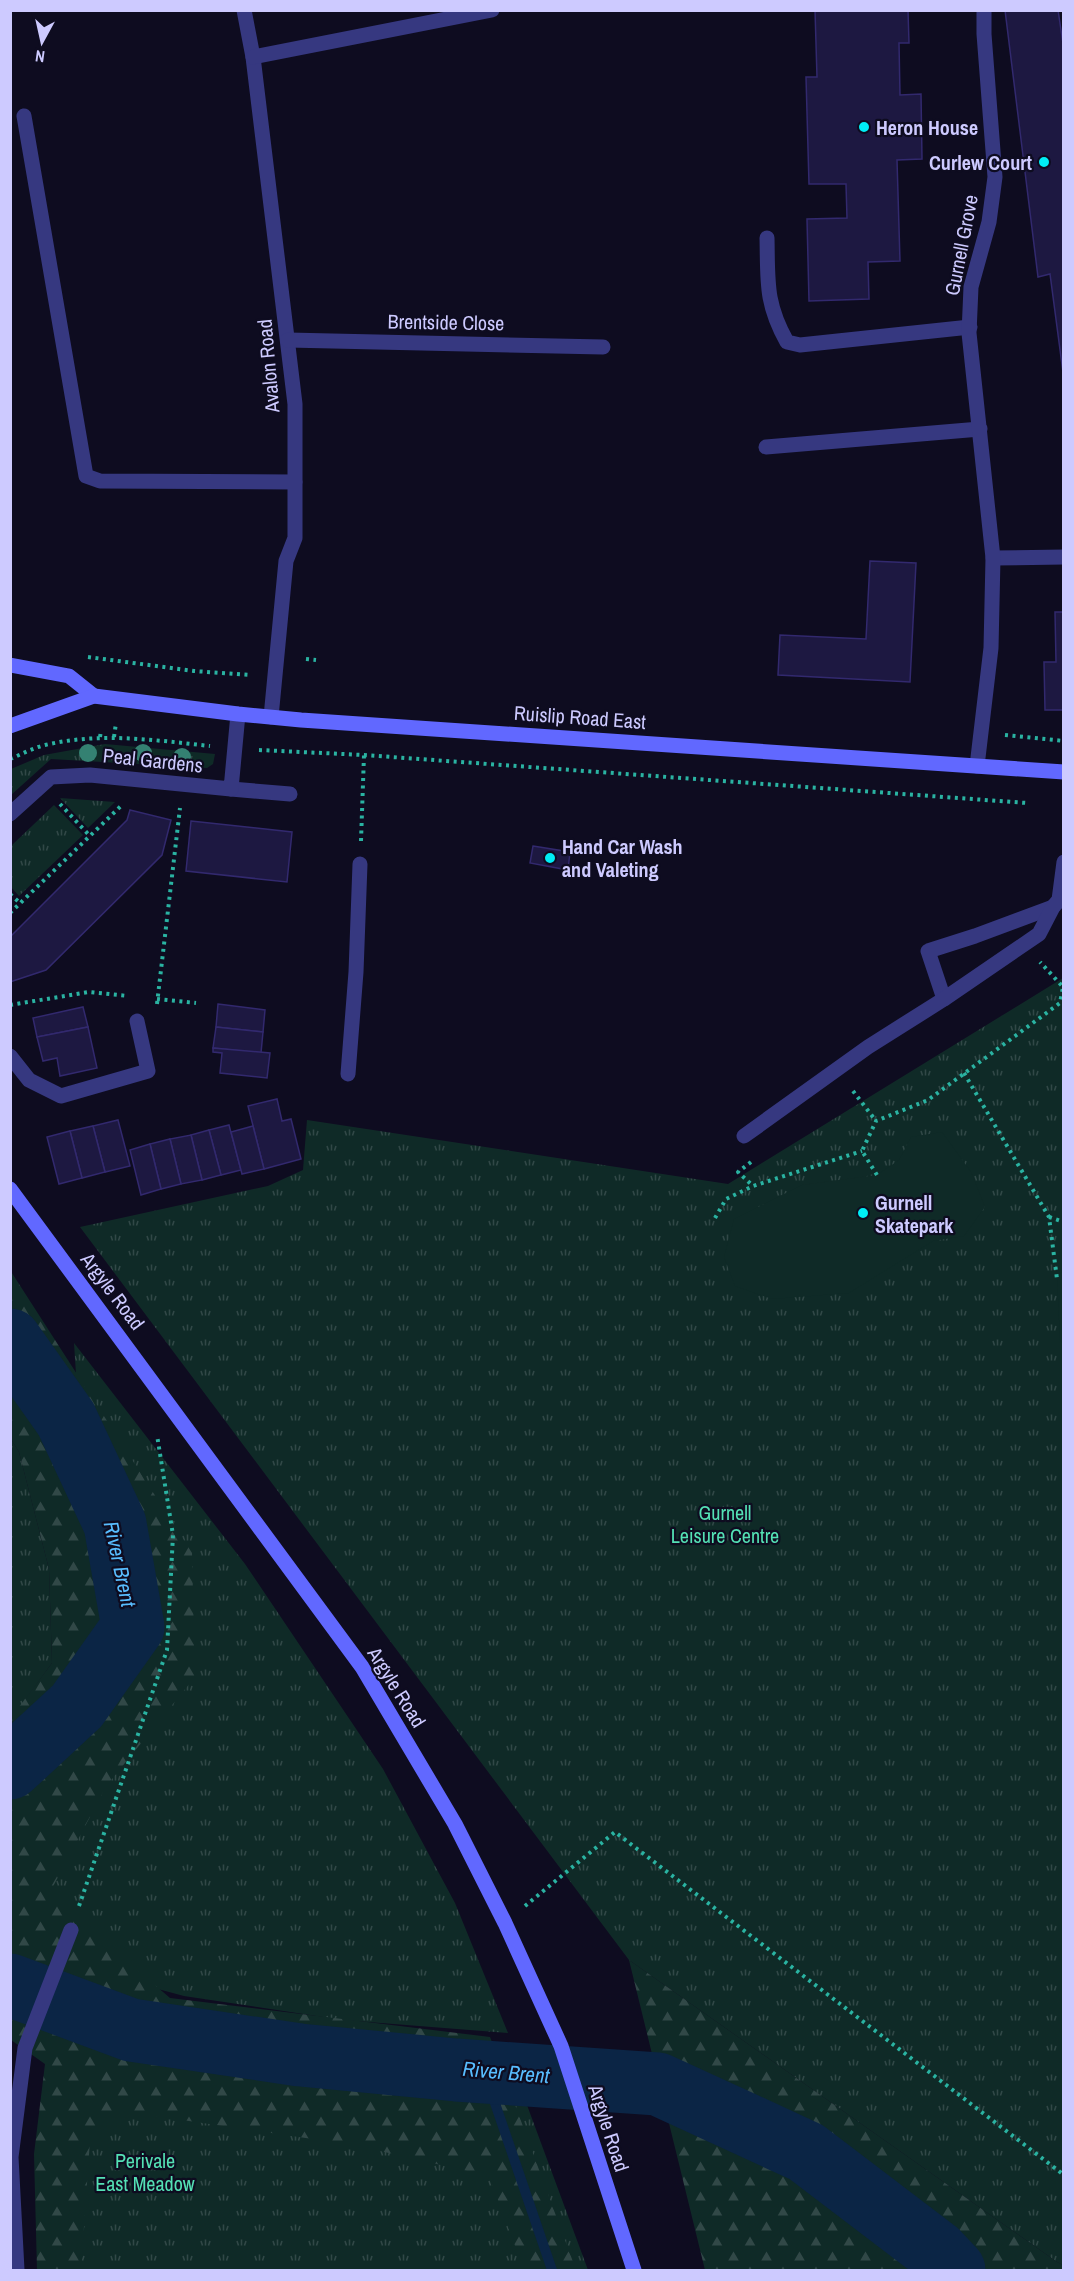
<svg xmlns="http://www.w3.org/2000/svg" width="1074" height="2281" font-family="'Archivo Narrow',sans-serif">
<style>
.grass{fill:url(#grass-tufts)}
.forest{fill:url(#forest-firs)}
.pitch{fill:#0f2a27}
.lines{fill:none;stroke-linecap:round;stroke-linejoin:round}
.stream{stroke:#0b2545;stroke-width:10}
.river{stroke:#0b2545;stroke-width:63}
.building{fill:#1d1841;stroke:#32296e;stroke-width:1.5}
.path{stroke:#2ab3a2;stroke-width:4;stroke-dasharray:3 4.5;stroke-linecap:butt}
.service{stroke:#363880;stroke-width:15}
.minor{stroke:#363880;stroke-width:15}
.secondary{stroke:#6168ff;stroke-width:15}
.tree{fill:#348172}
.poi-dot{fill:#00edf5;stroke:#0e0c20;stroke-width:2}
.labels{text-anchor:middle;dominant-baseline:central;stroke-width:4.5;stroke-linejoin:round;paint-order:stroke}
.poi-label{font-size:20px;font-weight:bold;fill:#cdcaff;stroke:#0e0c20;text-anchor:start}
.street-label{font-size:20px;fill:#cdcaff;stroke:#0e0c20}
.park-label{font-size:20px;fill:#54e1b5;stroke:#0e0c20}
.water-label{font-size:21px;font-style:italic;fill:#58bdff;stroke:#0e0c20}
</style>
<defs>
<pattern id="grass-tufts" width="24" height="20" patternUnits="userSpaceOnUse" patternTransform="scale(1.5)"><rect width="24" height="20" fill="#0f2a27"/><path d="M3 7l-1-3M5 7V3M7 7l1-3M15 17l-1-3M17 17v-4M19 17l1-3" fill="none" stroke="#314847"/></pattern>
<pattern id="forest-firs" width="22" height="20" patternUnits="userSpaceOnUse" patternTransform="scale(1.5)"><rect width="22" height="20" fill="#0f2a27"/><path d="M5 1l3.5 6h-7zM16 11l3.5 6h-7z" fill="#314847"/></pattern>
</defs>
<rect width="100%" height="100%" fill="#0e0c20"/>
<g class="grass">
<path d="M105 744 215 754 213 764 207 768 51 759 11 795V769L44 755Z"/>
<path d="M60 798 115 802 88 828Z"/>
<path d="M54 805 83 835 19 896 11 887V846Z"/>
<path d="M1063 978V2265L1057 2262 629 1960 80 1227 268 1186 303 1170 307 1120 728 1184Z"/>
<path d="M74 1343 245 1564 383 1769 455 1903 508 2033 343 2020 184 1996 76 1967 13 1918 101 1760Z"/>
<path d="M11 1439 19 1452 49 1569 52 1663 11 1719Z"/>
<path d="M46 2052 397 2104 524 2097 588 2270H44Z"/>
</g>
<g class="forest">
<path d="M10 1270 192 1553 195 1677 107 1785 49 1894 170 1998 490 2037 576 2270H524L489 2176 354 2145 127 2112 90 2140 81 2270H37L34 2154 45 2064 11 2040 10 1719 52 1663 49 1569 19 1452 11 1439Z"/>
<path d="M629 1960 1057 2262 1063 2265V2270H705Z"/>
</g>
<g class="pitch">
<path d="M942 1132 971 1172 985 1207 964 1236 933 1241 849 1293 772 1299 735 1286 724 1257 734 1219 802 1185 877 1175 899 1160 911 1137Z"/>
<path d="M1063 1269V1344L1060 1340 1057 1279Z"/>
</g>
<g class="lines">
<path class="stream" d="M484 2071 552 2270"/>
<g class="river">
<path d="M10 1340 66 1419 115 1524 133 1627 77 1706 10 1768"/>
<path d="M10 1985 131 2030 300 2055 456 2070 658 2084 806 2152 936 2251 954 2270"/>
</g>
</g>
<g class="building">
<path d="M815 10H908L909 43H899L900 95 921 94 922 159 897 160 900 261 868 262 869 299 809 301 807 219 847 218 846 184H809L806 77H817Z"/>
<path d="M1005 10H1058L1064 50V380L1050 274 1038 277Z"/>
<path d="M870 561 916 563 910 682 778 675 780 635 866 639Z"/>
<path d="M1055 612H1064V710H1045L1044 662H1056Z"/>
<path d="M130 810 171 820 162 855 46 970 10 982V937L127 820Z"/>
<path d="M191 821 292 832 287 882 186 871Z"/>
<path d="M533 846 570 852 568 870 530 863Z"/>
<path d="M218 1004 265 1010 263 1032 216 1027Z"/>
<path d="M83 1007 88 1027 37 1037 33 1018Z"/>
<path d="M88 1027 97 1068 60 1076 57 1058 43 1061 37 1037Z"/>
<path d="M216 1027 263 1032 261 1053 213 1048Z"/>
<path d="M213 1048 270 1053 267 1078 220 1073 222 1053 213 1052Z"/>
<path d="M277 1099 282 1121 291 1119 301 1159 264 1169 248 1106Z"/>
<path d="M118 1120 130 1166 105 1172 93 1126Z"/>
<path d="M229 1125 241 1170 221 1175 209 1130Z"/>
<path d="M93 1126 105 1172 82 1178 70 1131Z"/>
<path d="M253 1126 264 1169 242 1174 231 1132Z"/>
<path d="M209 1130 221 1175 202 1180 191 1135Z"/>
<path d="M70 1131 82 1178 59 1184 47 1137Z"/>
<path d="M191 1135 202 1180 181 1184 170 1139Z"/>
<path d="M170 1139 181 1184 161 1189 150 1144Z"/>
<path d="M150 1144 161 1189 141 1195 130 1150Z"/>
</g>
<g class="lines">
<g class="path">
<path d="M88 657 194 671 250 675"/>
<path d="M306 659 316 660"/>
<path d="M1005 735 1064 741"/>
<path d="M100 737 101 731"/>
<path d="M114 737 116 723"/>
<path d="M259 750 364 755 1027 803"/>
<path d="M10 759C22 754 33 748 45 745 100 732 154 740 210 746"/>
<path d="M60 804 90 836"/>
<path d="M361 841 364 755"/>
<path d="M10 894 20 903"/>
<path d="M10 913 122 805"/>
<path d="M157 999 196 1003"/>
<path d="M157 1004 180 808"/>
<path d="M10 1005 89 992 128 996"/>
<path d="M964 1073 1049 1217 1057 1279"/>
<path d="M853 1091 876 1121"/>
<path d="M751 1162 738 1172 753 1186"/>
<path d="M877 1175 862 1151 876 1121 928 1100 1060 1003 1063 987 1040 962"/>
<path d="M1049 1217 1064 1222"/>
<path d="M715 1218 726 1199 753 1186 862 1151"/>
<path d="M79 1906 167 1650 173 1535 157 1435"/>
<path d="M525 1906 615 1832 1064 2175"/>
</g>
<g class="service">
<path d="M24 116 86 476 100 481 295 482"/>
<path d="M767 238C768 281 765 303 787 342L800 345 970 327"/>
<path d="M766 447 980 429"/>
<path d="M231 789 290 794"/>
<path d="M944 999 928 951 975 936 1053 907"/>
<path d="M348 1074 356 972 360 864"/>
<path d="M744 1136 868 1047 944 999 1039 934 1053 907 1059 900 1064 862"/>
<path d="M17 2270 11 2157 25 2048 71 1930"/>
</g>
<g class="minor">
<path d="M244 10 253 57 295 404V538L286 561 271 717"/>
<path d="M253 57 492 10"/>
<path d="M288 340 603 347"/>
<path d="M993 558 1064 557"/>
<path d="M977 766 991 648 993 558 969 333 971 287 989 222 995 177 984 34V10"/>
<path d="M10 814 51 777 90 775 231 789 238 714"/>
<path d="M10 1056 29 1080 61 1096 148 1071 137 1021"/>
</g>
<g class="secondary">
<path d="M10 665 69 676 94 696"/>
<path d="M10 726 94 696 238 714 301 720 1064 772"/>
<path d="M10 1189 362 1667 455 1824 505 1923 561 2046 634 2270"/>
</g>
</g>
<g class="tree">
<circle cx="88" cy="753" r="9"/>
<circle cx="143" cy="753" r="9"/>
<circle cx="182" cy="757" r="9"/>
</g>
<g class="poi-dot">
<circle cx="864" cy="127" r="6"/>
<circle cx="1044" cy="162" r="6"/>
<circle cx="550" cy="858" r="6"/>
<circle cx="863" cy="1213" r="6"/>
</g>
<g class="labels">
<g class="poi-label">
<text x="876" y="127">Heron House</text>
<text x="1032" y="162" text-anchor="end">Curlew Court</text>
<text x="562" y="846">Hand Car Wash<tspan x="562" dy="23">and Valeting</tspan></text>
<text x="875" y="1202">Gurnell<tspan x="875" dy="23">Skatepark</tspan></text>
</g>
<g class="street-label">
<text transform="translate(961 245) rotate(-79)">Gurnell Grove</text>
<text transform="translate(446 322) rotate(1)">Brentside Close</text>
<text transform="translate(268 366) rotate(-95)">Avalon Road</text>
<text transform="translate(580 717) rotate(4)">Ruislip Road East</text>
<text transform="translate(153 760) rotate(6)">Peal Gardens</text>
<text transform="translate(113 1291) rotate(53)">Argyle Road</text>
<text transform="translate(397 1687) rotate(58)">Argyle Road</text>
<text transform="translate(609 2128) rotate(72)">Argyle Road</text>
</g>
<g class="park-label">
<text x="725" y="1512">Gurnell<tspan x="725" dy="23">Leisure Centre</tspan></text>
<text x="145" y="2160">Perivale<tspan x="145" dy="23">East Meadow</tspan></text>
</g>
<g class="water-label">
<text transform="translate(120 1564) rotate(78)">River Brent</text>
<text transform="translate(506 2072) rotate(5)">River Brent</text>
</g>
</g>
<rect width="1074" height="2281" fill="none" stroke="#cdcaff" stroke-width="24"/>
<g transform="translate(42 42) rotate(188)" stroke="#0e0c20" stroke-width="4.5" paint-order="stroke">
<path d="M0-4.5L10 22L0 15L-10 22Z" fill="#cdcaff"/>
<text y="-9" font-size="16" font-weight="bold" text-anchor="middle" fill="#cdcaff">N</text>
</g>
</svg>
